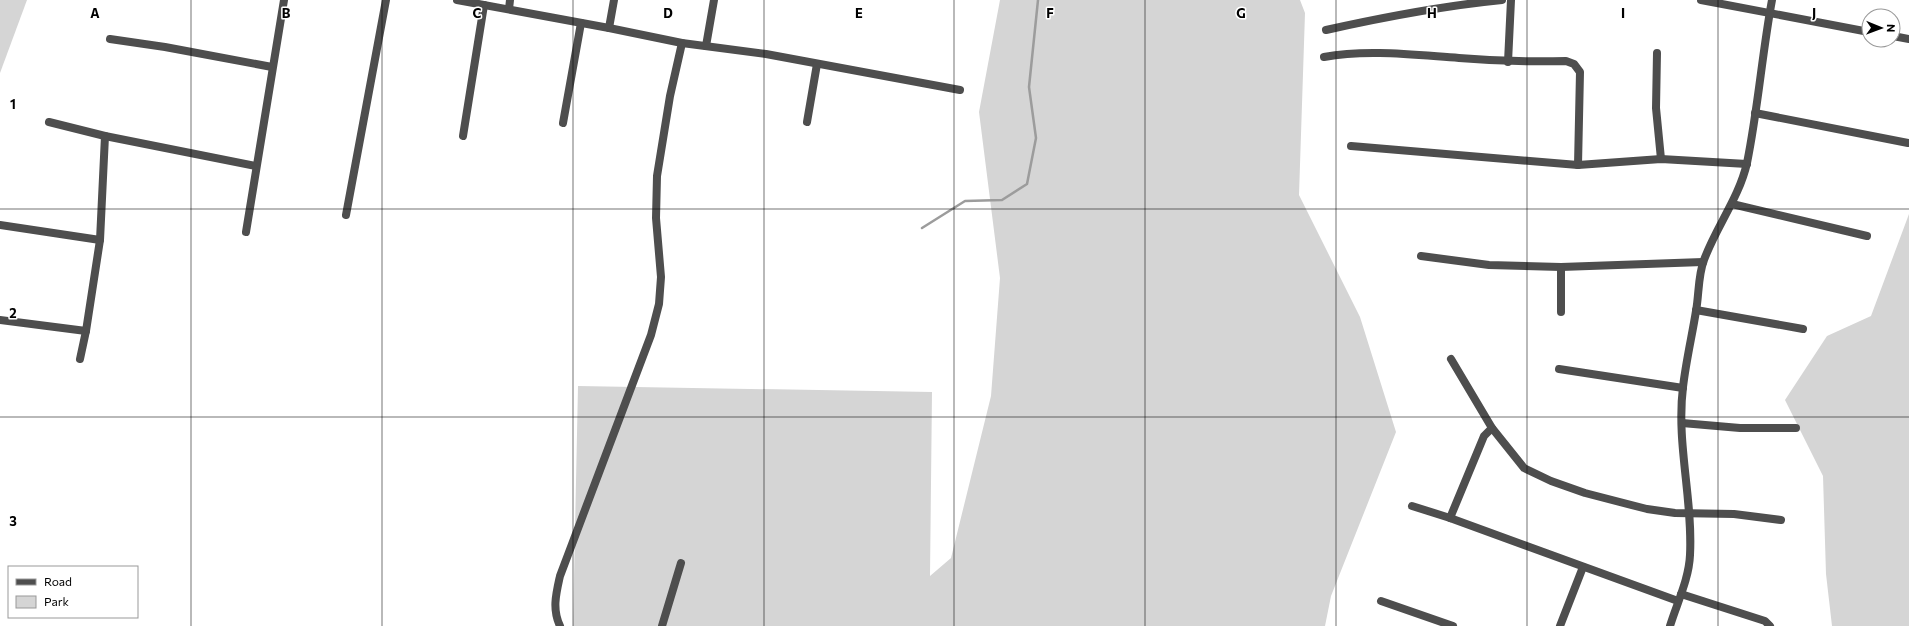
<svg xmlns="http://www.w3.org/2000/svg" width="1909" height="626" font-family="Commissioner,sans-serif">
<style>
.green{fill:#d5d5d5}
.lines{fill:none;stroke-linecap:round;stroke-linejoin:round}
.stream{stroke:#9c9c9c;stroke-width:2.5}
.street{stroke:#4e4e4e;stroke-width:8}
.grid{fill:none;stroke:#000;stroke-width:1;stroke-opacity:0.55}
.grid-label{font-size:13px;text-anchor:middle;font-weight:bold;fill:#000;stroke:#fff;stroke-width:3;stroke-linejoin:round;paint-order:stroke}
</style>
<rect width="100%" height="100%" fill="#fff"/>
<g class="green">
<path d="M0 0H27L0 73Z"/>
<path d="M1000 0H1300L1305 13 1299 195 1360 317 1396 432 1331 596 1325 626H573L578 386 932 392 930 576 951 558 991 396 1000 278 979 112Z"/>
<path d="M1909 214V626H1832L1826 574 1823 476 1785 400 1827 336 1871 316Z"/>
</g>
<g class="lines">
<path class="stream" d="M922 228 965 201 1002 200 1027 184 1036 138 1029 87 1038 0"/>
<g class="street">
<path d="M457 0 609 28 682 43 766 54 960 90"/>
<path d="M1701 0 1869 32"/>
<path d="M509 9 510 0"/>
<path d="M609 28 614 0"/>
<path d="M1326 30C1384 17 1442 6 1502 0"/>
<path d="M1893 36 1909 39"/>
<path d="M110 39 165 47 272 67"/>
<path d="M706 46 714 0"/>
<path d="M1657 53 1656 108 1661 159"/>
<path d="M1324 57C1367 49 1415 55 1459 58 1495 61 1530 62 1566 61L1574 64 1580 72 1578 165"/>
<path d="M1508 62 1511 0"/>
<path d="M1755 113 1908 143"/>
<path d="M49 122 105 136 256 166"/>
<path d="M807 122 817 64"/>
<path d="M563 123 581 23"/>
<path d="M463 136 484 5"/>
<path d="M1351 146 1578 165 1661 159 1747 164"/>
<path d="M1732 204 1867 236"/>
<path d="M346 215 386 0"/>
<path d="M0 225 100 240"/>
<path d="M246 232 284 0"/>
<path d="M1421 256 1489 265 1561 267 1703 262"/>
<path d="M1561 267V312"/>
<path d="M1696 310 1803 329"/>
<path d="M0 320 86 331"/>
<path d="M80 359 86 331 100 240 105 136"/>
<path d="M1451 359 1492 428 1524 468 1551 481 1585 493 1647 509 1675 513 1734 514 1781 520"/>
<path d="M1559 369 1683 388"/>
<path d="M1682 423 1740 428H1796"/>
<path d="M1412 506 1450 518 1678 601"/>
<path d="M1450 518 1484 436 1492 428"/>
<path d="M1681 594 1765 621 1770 626"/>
<path d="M1381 601 1453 626"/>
<path d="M560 626C552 609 556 594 560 576L651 335 659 304 661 277 656 218 657 176 670 96 682 43"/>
<path d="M662 626 681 563"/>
<path d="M1560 626 1583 567"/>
<path d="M1670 626C1677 603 1689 579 1690 555 1693 499 1676 443 1683 387 1686 361 1692 336 1696 311 1699 295 1698 275 1704 260 1716 227 1739 198 1747 163 1758 109 1762 54 1772 0"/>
</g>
</g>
<path class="grid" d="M191 0V626M382 0V626M573 0V626M764 0V626M954 0V626M1145 0V626M1336 0V626M1527 0V626M1718 0V626M0 209H1909M0 417H1909"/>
<g class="grid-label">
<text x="95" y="18">A</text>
<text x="286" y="18">B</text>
<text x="477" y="18">C</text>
<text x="668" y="18">D</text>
<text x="859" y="18">E</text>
<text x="1050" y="18">F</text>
<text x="1241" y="18">G</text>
<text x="1432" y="18">H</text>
<text x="1623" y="18">I</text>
<text x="1814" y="18">J</text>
<text x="13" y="109">1</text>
<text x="13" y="318">2</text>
<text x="13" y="526">3</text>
</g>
<rect x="8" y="566" width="130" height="52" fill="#ffffff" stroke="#999999"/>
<rect x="16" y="579" width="20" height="6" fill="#4e4e4e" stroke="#999999"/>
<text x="44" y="586" font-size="12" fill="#000000">Road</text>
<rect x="16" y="596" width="20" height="12" fill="#d5d5d5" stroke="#999999"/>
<text x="44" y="606" font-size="12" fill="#000000">Park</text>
<g transform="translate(1881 28) rotate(91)"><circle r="19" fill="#ffffff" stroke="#999999"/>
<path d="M0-3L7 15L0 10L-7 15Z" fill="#000000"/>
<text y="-6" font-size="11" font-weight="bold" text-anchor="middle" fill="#000000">N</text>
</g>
</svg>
